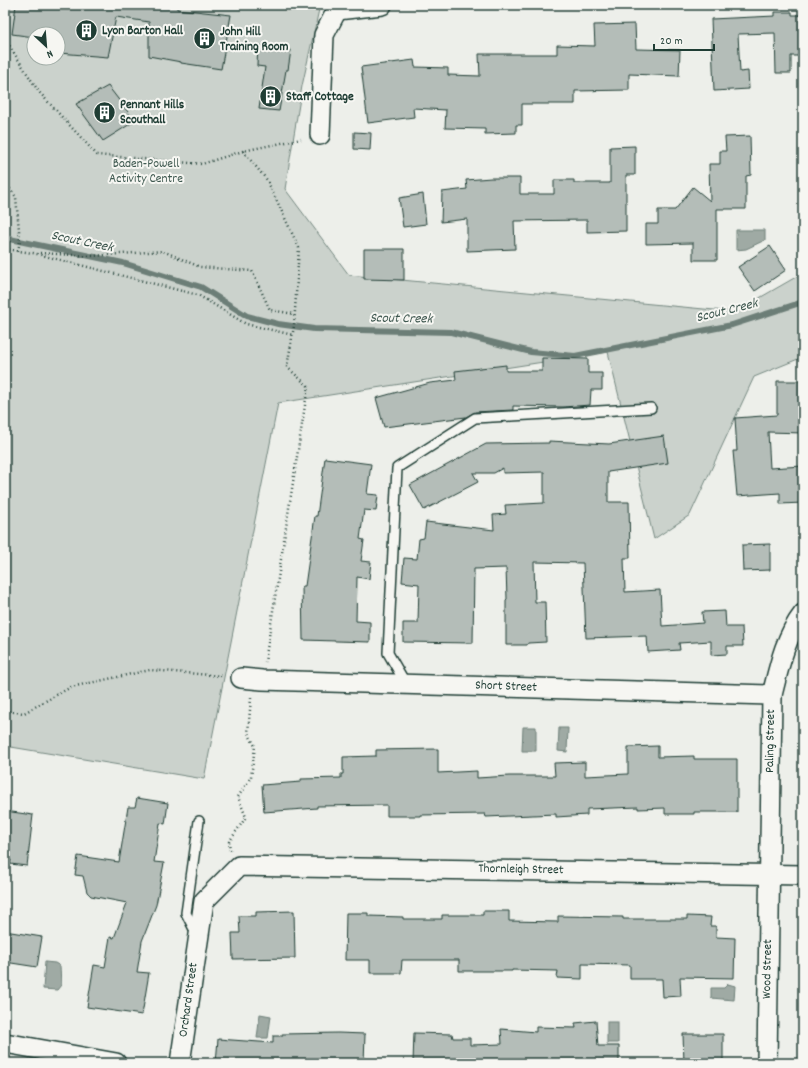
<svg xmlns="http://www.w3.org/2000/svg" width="808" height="1068" font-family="Dekko,sans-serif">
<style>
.green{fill:#cbd2cc;stroke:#758880;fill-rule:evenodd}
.water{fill:#9faaa4;stroke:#6c7e77}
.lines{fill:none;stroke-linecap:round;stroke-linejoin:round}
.stream{stroke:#6c7e77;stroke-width:6}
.building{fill:#b4bdb8;stroke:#1f3d34}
.service-casing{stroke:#1f3d34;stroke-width:12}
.minor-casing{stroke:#1f3d34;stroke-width:22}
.path{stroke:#1f3d34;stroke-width:2.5;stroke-dasharray:1 3;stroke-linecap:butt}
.service{stroke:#f6f6f2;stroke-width:9}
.minor{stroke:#f6f6f2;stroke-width:19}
.labels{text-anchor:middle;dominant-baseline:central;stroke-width:4;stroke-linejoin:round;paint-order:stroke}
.poi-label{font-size:13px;font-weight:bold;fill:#1f3d34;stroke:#f6f6f2;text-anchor:start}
.park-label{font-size:13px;fill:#415b52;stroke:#f6f6f2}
.street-label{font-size:13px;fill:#1f3d34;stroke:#f6f6f2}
.water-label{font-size:14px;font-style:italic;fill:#3f5850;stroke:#f6f6f2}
</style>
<rect width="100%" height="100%" fill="#edefea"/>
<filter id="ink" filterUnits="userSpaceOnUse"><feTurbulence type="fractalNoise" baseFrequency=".025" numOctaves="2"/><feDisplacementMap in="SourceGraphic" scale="8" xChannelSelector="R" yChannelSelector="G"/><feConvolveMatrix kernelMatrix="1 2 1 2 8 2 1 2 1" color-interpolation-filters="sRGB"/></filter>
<g filter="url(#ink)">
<path class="green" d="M5 5H320L302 86 285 189 349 275 735 312 803 273V357L754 377 690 515 654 539 608 352 278 403 204 779 5 746ZM34 34H58V58H34Z"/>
<g class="water">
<path d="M736 230H765V240L746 249 736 250Z"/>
<path d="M523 727H536V751H522Z"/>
<path d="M559 728H568L567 752 558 751Z"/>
<path d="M45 962 55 963 60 966 61 985 57 990 43 989Z"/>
<path d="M728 984 735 986 734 1000 711 998V988H724Z"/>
<path d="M260 1014 271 1016 268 1038H257Z"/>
<rect x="607" y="1022" width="11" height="21"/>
</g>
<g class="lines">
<path class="stream" d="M5 238 123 263 201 287 247 316 278 324 314 329 451 332 531 352 575 356 732 325 803 302"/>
</g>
<g class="building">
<path d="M16 5H177V9L231 15 221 69 181 63V62L149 56V22L116 17 108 57 59 53 60 41 58 40V34H34V37L12 34Z"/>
<path d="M775 12H792V15H803V56H791V73H776L775 33 738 34 740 72 748 71 749 89 714 91 711 19 775 16Z"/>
<path d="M635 24 636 49 680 50 679 76 629 74V90L575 91V104H522V125H516V133L485 134V129L445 128 446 110 413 108 414 117 368 123 361 67 414 60 415 67 448 68V75L480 76 479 54H557V45L595 46 594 25Z"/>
<path d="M258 45 291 50 288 70H286L279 111 259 109 265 67 257 66Z"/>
<path d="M108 86 135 121 103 141 76 104Z"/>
<path d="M354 132 371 133 370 150 354 149Z"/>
<path d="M750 136 751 175 746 176V209H717V260H693V243L646 244V224H658V210H675L693 187 710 201 709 164H720V151H726L725 137Z"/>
<path d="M635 146V175H626V231L587 232V220L514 221 515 249 467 251V219L441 222 442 192 467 189 466 180 491 178H520V194H554V180H574V183H610V147Z"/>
<path d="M423 194 426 224 403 227 399 198Z"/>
<path d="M770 246 786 270 755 291 738 267Z"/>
<path d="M364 249H404V280L364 279Z"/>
<path d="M542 358 588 359V373H602V390H591L590 405 563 407 513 406V410L475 412 466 417 384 427 376 398 430 383 456 380 455 371 506 365V371H542Z"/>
<path d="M777 381H803V433L768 432 770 468 803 466V503L780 504V493L737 496 733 451H737L735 418 777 415Z"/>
<path d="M664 436 668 463 608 472V502H629L630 558H624L625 592 660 590 662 626 703 623 702 612 725 611 726 627H742L743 646H727V654L711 655V641L679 643 680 650 648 652 647 636 586 638 583 563 534 562 535 602H545L546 642 528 643 527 645H506V600L507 599 506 568 474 569 473 643 403 642V623H418L419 584 402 582 404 558 417 559 419 539 424 538 426 522 494 530 493 515 506 514 505 505 544 503V472L503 473V468L494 473H473L478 482 424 510 410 485 486 444 549 443V441L609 444Z"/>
<path d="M325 458 371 464 367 494 378 495 376 511 364 510 360 539 364 540 361 561 371 562 369 579 357 577 356 621 370 622V642L303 640 302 586H305L315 516H317Z"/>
<path d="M770 544V570L743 571 742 545Z"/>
<path d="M658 746V757L694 756V759H737V812H694V814H665V808L638 809V807L587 809V815L556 817V814L486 817 485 814 420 815V816H387V805L317 806V808L264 812 262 785 301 782V779L341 778V774H343V757L376 756V750L438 749V773L477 771V778L509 776H555L554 763 585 762V776L628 774V747Z"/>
<path d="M137 798 168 803 165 824 160 823 154 862 164 863 156 905 142 941 137 972 149 973 142 1015 87 1007 94 965 105 967 110 937 114 938 127 903 91 896 87 892 83 876 75 875 78 856 119 862 128 807H135Z"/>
<path d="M5 811 33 815 27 866 10 864 11 860H5Z"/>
<path d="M294 911 295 958 233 959 232 933H240L239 916H256V912Z"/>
<path d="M483 911H509V921L558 922V916L623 917V919H687V916L711 917 710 926H716V937L735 938 734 978 680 977 681 996 663 997 662 979H630V965L582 964V979L557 978 558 971 512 970V971H459V960H402L401 973H370V960H345L346 913H368V916L403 917V919H442V915H483Z"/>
<path d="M5 931 42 937 37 967 5 962Z"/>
<path d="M596 1021 598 1046H619V1063H413L414 1033 452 1034 453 1038H470V1045L502 1044 501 1029 536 1032V1027L576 1028 575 1023Z"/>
<path d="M338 1033 365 1034 364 1063H216L218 1039 273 1043V1036H282V1034Z"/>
<path d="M683 1034H723V1063H684Z"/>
</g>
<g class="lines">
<defs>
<g id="service">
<path d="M406 684 388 653 397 468 475 418 651 408"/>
<path d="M196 933 186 913 199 821"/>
</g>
<g id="minor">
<path d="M337 10 382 5"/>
<path d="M320 135 324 35 337 10 338 5"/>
<path d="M241 678 262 680 772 695"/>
<path d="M5 1043 116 1063"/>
<path d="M180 1063 204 901 239 866 803 875"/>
<path d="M767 1063 772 695C779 667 785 637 803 614"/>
</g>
</defs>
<use href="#service" class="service-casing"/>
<use href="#minor" class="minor-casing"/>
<g class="path">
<path d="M5 39 39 92 97 155 202 164 243 151 301 139"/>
<path d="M243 151 267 180 299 248 294 326 287 367 308 386 265 662"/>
<path d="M5 182 16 197 20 241 18 251"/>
<path d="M5 249 33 253 198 295 246 324 293 335"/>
<path d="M40 253 91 256 163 251 200 267 252 271 270 310 295 314"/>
<path d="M5 711 24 713 71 687 150 670 222 676"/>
<path d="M230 850 229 842 246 817 238 797 251 777 255 746 248 733 251 698"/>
</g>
<use href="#service" class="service"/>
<use href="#minor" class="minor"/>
</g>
</g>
<defs>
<symbol id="building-disc" viewBox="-11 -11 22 22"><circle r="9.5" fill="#1f3d34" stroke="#f6f6f2"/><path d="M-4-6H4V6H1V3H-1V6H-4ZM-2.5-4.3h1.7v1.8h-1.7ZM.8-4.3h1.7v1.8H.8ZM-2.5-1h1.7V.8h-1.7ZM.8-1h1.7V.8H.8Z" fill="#fff"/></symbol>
</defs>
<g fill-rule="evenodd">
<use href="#building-disc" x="74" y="18" width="25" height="25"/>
<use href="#building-disc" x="192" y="26" width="25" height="25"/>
<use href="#building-disc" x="258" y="84" width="25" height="25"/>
<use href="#building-disc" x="92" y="100" width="25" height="25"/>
</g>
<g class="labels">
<g class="poi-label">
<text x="102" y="31">Lyon Barton Hall</text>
<text x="220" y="32">John Hill<tspan x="220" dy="15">Training Room</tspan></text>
<text x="286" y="97">Staff Cottage</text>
<text x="120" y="105">Pennant Hills<tspan x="120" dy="15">Scouthall</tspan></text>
</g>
<g class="park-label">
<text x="146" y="164">Baden-Powell<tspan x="146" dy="15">Activity Centre</tspan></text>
</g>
<g class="street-label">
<text transform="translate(506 687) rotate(2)">Short Street</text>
<text transform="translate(771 741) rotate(-89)">Paling Street</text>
<text transform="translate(521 870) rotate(1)">Thornleigh Street</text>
<text transform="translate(768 969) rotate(-89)">Wood Street</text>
<text transform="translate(189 1000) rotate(-82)">Orchard Street</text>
</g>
<g class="water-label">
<text transform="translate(82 242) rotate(12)">Scout Creek</text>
<text transform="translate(727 311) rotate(-14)">Scout Creek</text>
<text transform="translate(401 319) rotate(1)">Scout Creek</text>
</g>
</g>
<rect width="808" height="1068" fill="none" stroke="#f6f6f2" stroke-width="20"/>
<rect x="10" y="10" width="788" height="1048" fill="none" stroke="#1f3d34" stroke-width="1.5" filter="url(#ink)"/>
<g transform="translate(46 46) rotate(154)"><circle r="19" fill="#f6f6f2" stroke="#a0aca6"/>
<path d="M0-3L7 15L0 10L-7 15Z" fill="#1f3d34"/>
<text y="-6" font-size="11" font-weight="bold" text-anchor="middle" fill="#1f3d34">N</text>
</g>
<path d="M654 44v6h60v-6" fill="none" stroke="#1f3d34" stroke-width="2"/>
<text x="660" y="44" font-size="12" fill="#1f3d34" stroke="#f6f6f2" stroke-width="3" paint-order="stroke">20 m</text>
</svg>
